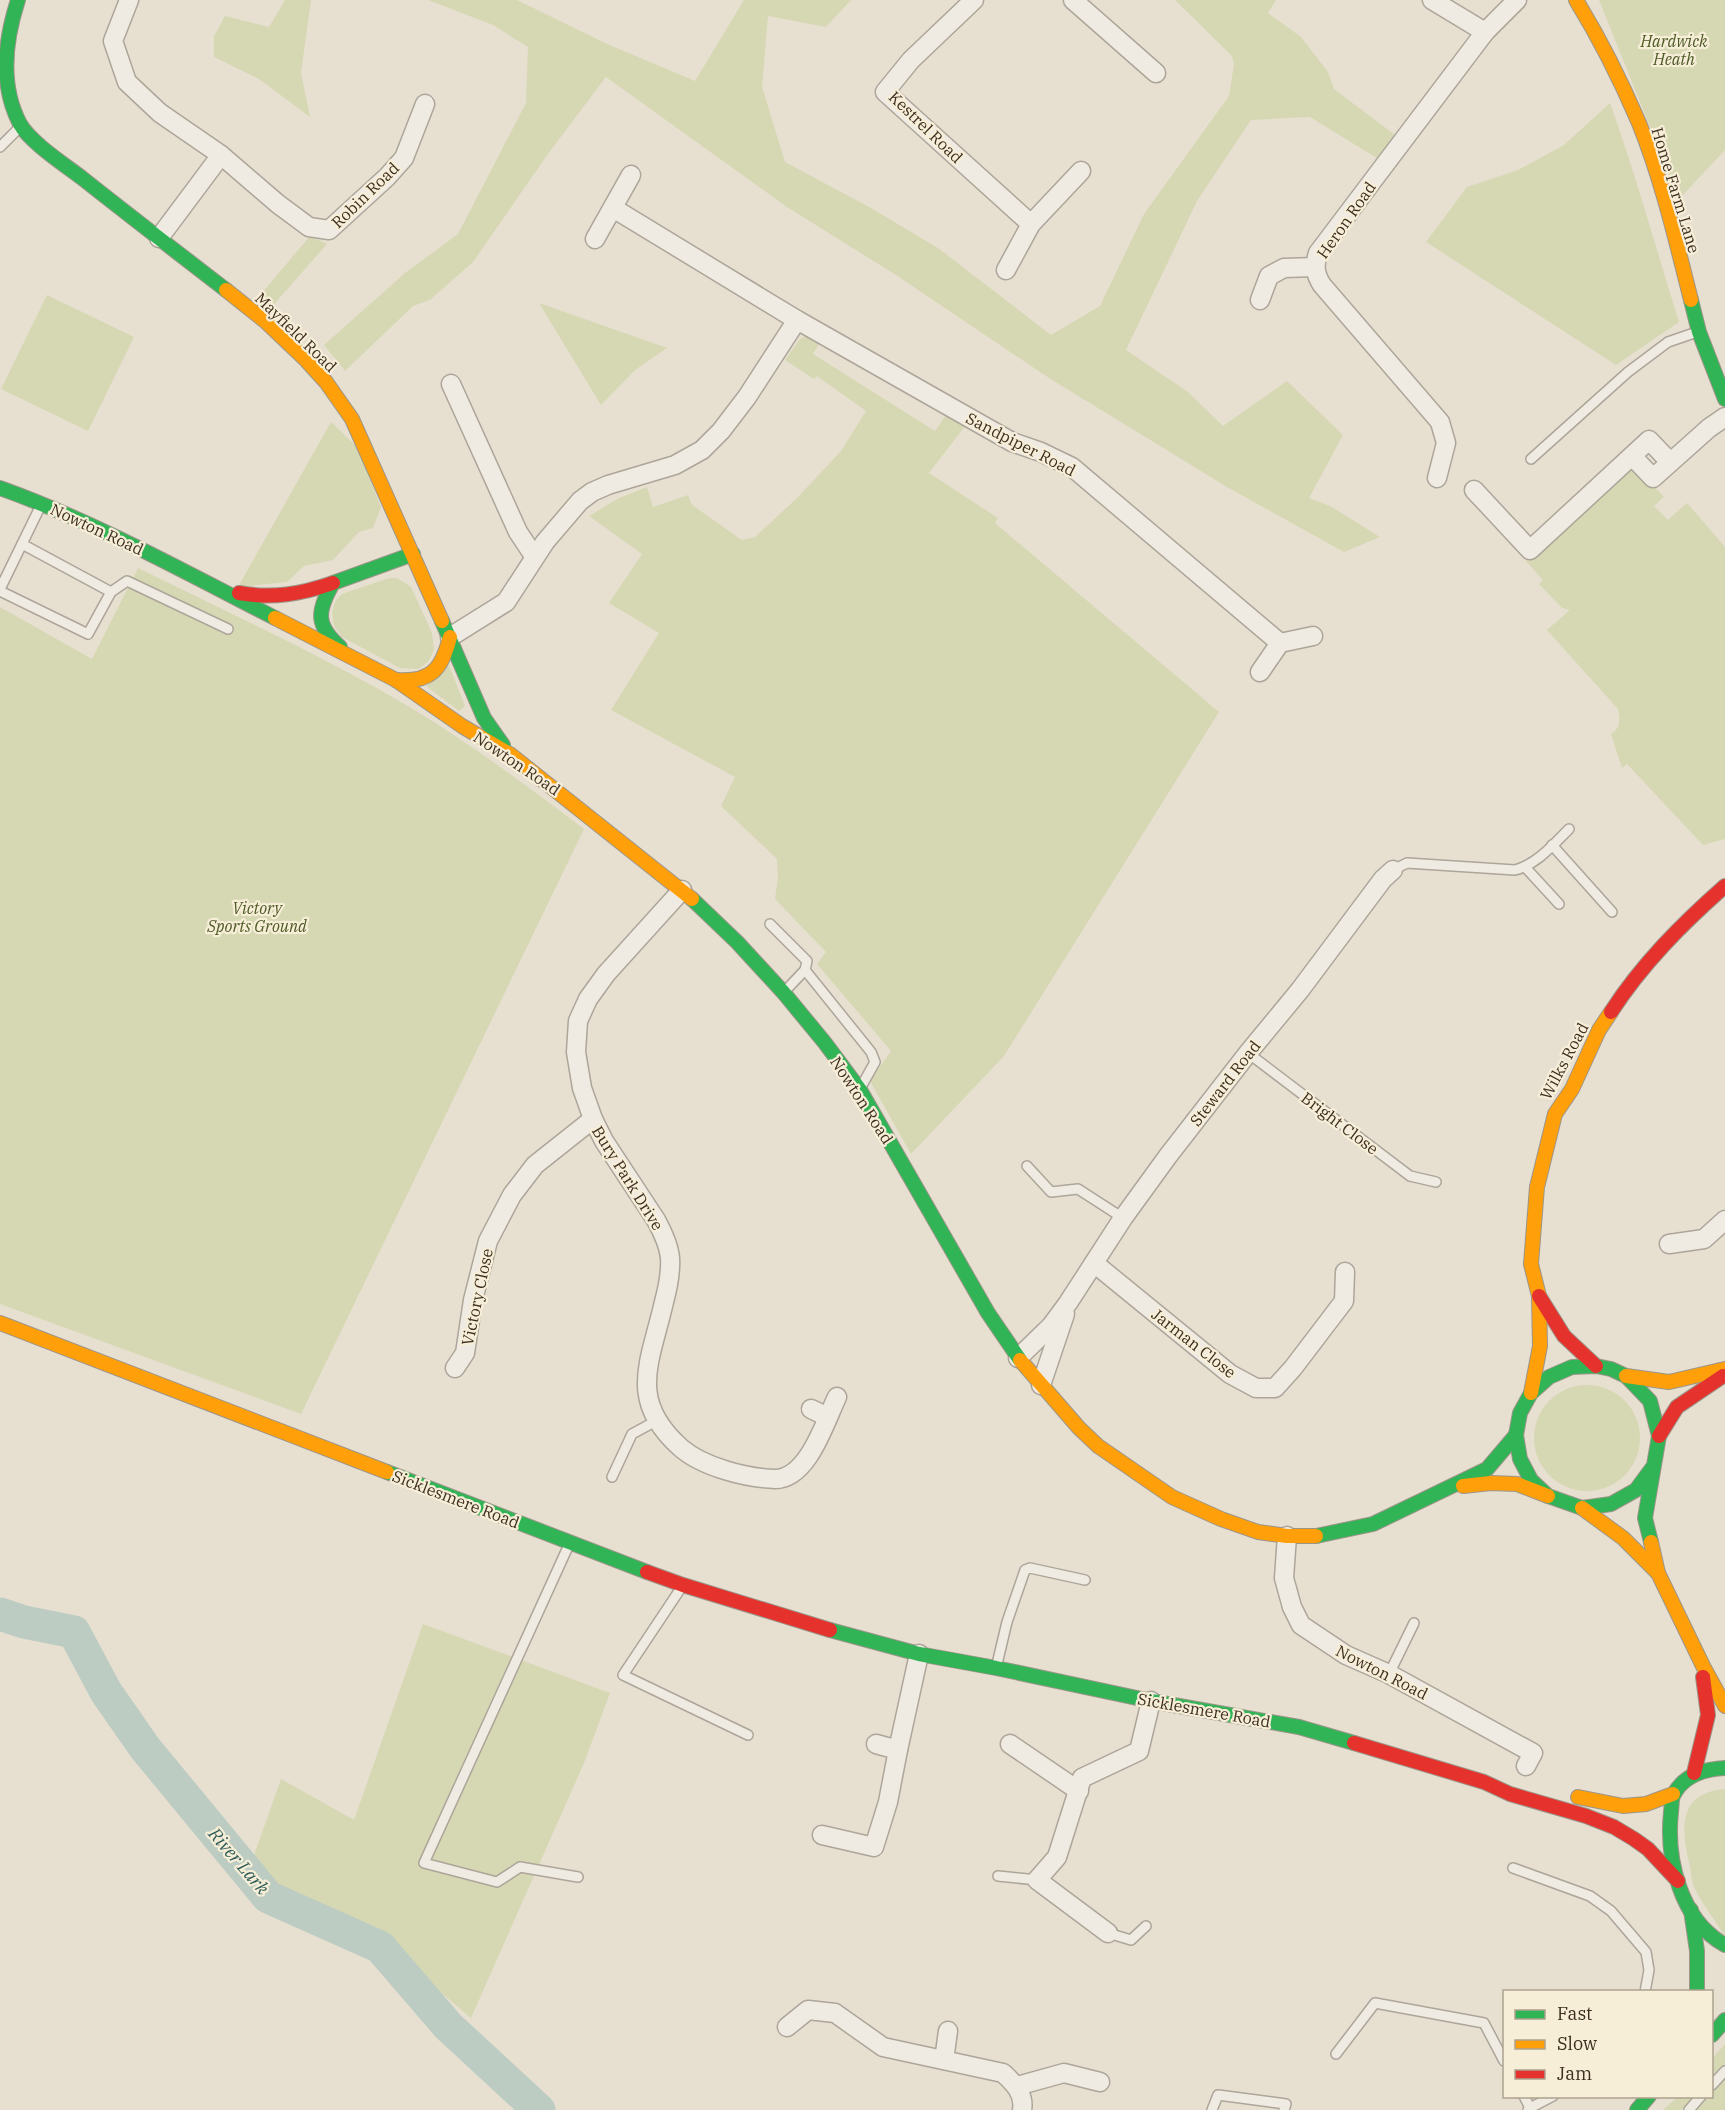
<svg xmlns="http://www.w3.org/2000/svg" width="1725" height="2110" font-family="'IBM Plex Serif',serif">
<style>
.green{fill:#d6d7b3}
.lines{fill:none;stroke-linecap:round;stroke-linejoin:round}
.river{stroke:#bcccc2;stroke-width:33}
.lane-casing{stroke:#ada599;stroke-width:12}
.street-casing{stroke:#ada599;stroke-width:21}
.fast-casing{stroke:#9c958a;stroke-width:16}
.slow-casing{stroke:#9c958a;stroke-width:16}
.jam-casing{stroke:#9c958a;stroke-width:16}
.lane{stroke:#efebe3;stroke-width:9}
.street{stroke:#efebe3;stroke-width:18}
.fast{stroke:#30b455;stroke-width:14}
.slow{stroke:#ff9f0a;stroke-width:14}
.jam{stroke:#e5322d;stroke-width:14}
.labels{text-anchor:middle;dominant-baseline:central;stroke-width:4.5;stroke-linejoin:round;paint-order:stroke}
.park-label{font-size:16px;font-style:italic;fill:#4d5a26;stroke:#f7eed8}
.street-label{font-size:16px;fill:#3d2e20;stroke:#f7eed8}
.water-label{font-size:18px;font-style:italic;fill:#2f5d5a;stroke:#f7eed8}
</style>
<rect width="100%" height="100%" fill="#e7e0d1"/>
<g class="green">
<path d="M285 0H311L301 73 310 117 259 79 214 57V36L225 16 269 27Z"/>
<path d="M428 0H517L605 43 695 81 744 0H851L826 27 768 16 762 87 785 162 871 208 938 248 1051 335 1100 306 1144 214 1229 96 1234 64 1232 56 1175 0H1276L1268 13 1301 37 1328 72 1334 89 1403 141 1380 160 1310 117 1251 120 1197 201 1126 350 1188 392 1223 426 1287 381 1343 435 1309 498 1330 506 1380 537 1344 552 1227 487 1049 378 896 275 787 207 606 77 548 154 473 262 430 300 413 306 345 371 324 345 405 273 458 234 526 103 528 47 493 25Z"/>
<path d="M1599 0H1725V150L1679 199Z"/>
<path d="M1610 103C1636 175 1656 249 1679 322L1616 365 1426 242 1467 187 1518 170 1564 145Z"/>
<path d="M310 236 327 244 268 311 256 300Z"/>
<path d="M47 295 134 337 88 431 1 389Z"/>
<path d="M539 303 667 348 635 370 601 405Z"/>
<path d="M808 335 820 342 813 354 935 431 946 415 965 426 929 473 998 518 995 523 1219 712 1004 1056 911 1154 870 1081 891 1051 817 964 826 952 775 899 778 878 777 859 721 806 735 777 611 710 659 633 609 603 642 554 589 516 619 498 647 487 653 507 688 495 692 505 742 540 755 537 797 498 841 451 866 411 817 376 814 379 785 360 800 339Z"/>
<path d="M331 422 357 447 381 507 373 528 359 532 333 560 304 566 287 582 238 587Z"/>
<path d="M1631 463 1664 497 1654 506 1668 520 1687 503 1725 547V839L1703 845 1627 764 1622 768 1611 734C1621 728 1620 720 1618 709L1547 630 1570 610 1562 608 1539 584 1543 580 1525 560Z"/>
<path d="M138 568C233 615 330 659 421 714 478 749 531 789 584 829L301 1414 0 1304V607L92 659Z"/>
<path d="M389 578H397L411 587 432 633 434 650 428 662 418 669 400 668 342 637 334 626 332 612 336 600 342 594Z"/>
<path d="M449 665 465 706 459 711 426 686Z"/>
<circle cx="1587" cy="1438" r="53"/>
<path d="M423 1624 610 1693 584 1763 471 2018 424 1978 362 1935 303 1905 252 1861 281 1779 354 1820Z"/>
<path d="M1725 1789V1936C1715 1920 1703 1905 1695 1889 1691 1881 1691 1870 1689 1862 1681 1826 1679 1793 1725 1789Z"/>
<path d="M1725 2044V2110H1663L1677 2097 1712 2096V2059Z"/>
</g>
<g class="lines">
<path class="river" d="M0 1614 24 1622 74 1632 106 1692 145 1748 268 1897 380 1947 448 2026 539 2110"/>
<defs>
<g id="lane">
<path d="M0 147 19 128"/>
<path d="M1531 459 1628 372 1668 342 1697 332"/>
<path d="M0 589 41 505"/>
<path d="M0 591 88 634 111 592 22 544"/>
<path d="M111 592 127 581 228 629"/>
<path d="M1552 845 1612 912"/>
<path d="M1525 867 1559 904"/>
<path d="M1393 870 1407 863 1515 870C1537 864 1553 845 1569 829"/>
<path d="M770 924 807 961 805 970 785 991"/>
<path d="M805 970 871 1052 875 1062 861 1087"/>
<path d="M1248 1053 1410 1176 1436 1182"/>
<path d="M1027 1166 1051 1192 1078 1189 1123 1218"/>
<path d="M612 1477 632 1434 656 1421"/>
<path d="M567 1549 424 1863 497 1882 520 1867 578 1877"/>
<path d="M679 1591 623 1675 748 1735"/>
<path d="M997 1664 1007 1622 1025 1570 1030 1568 1085 1580"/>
<path d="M1389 1674 1414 1623"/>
<path d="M1513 1868 1590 1896 1611 1911 1646 1952 1649 1970 1645 1992"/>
<path d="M998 1876 1037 1880"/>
<path d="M1108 1933 1131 1940 1146 1926"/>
<path d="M1336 2054 1375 2003 1484 2023 1504 2061"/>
<path d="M1712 2085 1725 2071"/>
<path d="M1524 2096 1530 2108 1528 2110"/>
<path d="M1530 2108 1553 2096"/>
<path d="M1212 2110 1218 2095 1286 2104 1284 2110"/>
<path d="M1689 2110 1701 2096"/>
</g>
<g id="street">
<path d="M129 0 113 41 127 82 160 113 221 155 278 204 309 227 329 230 387 177 404 158 425 104"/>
<path d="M974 0 911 60 885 92 1031 224"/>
<path d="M1073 0 1156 73"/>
<path d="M1432 0 1485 32"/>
<path d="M613 208 797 320 1012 442 1041 452 1072 467 1280 643"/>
<path d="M159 238 221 155"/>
<path d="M595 239 631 175"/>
<path d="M1006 270 1031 224 1081 171"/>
<path d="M1260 300 1269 276 1284 268 1315 267"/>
<path d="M451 384 518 532 534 556"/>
<path d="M1632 456 1653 478 1709 428 1725 417"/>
<path d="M1437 478 1446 443 1440 422 1322 285C1315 274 1314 266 1318 253L1485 32 1517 0"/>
<path d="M1474 490 1530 550 1649 440 1670 462"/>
<path d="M450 637 506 602 545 542 580 501 592 492 608 485 675 465 702 450 721 431 747 397 797 320"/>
<path d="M1260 672 1280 643 1313 636"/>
<path d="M682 890 606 974 588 999 578 1021 576 1052 582 1088 593 1119 604 1141 656 1220C662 1231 669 1245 670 1258 671 1273 668 1287 664 1302 650 1363 627 1400 681 1448 703 1467 746 1478 775 1479 808 1479 825 1422 837 1397"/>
<path d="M1669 1244 1704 1239 1725 1220"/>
<path d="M1094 1263 1230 1374 1256 1388H1275L1293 1368 1344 1301 1345 1272"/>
<path d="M1018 1358 1051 1326 1068 1303 1123 1218 1168 1156 1248 1053 1300 990 1383 879 1393 870"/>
<path d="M455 1368 465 1353 473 1300 488 1241 512 1195 535 1165 593 1119"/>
<path d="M1041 1385 1065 1314"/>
<path d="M811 1409 828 1417"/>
<path d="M1287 1536 1284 1578 1292 1607 1301 1625 1346 1655 1389 1674 1533 1753 1526 1766"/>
<path d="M876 1744 898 1750 919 1654"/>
<path d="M1010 1744 1079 1791"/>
<path d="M822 1835 874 1847 888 1802 898 1750"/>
<path d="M1108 1933 1037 1880 1057 1857 1082 1778 1139 1751 1151 1701"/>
<path d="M787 2027 808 2010 835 2013 883 2047 1003 2073C1014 2083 1025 2094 1022 2110"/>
<path d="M944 2060 948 2031"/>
<path d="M1017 2086 1064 2073 1100 2082"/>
</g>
<g id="fast">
<path d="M18 0C5 40 0 86 20 124 30 142 65 165 82 178 130 216 178 253 226 290"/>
<path d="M1691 300 1699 332 1725 399"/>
<path d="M0 488C95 522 185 572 275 618"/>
<path d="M442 621 484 718 503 745"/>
<path d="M340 647C315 625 317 611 333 583L413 554"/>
<path d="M692 899 737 942 783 992 825 1043 860 1090 988 1313 1020 1360"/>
<path d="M387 1472 647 1572"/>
<path d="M1316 1536 1373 1524 1487 1469 1516 1435"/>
<path d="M1651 1542 1645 1518 1659 1436 1650 1401 1626 1376 1611 1369 1596 1366 1572 1367 1549 1377 1531 1393 1520 1413 1516 1435 1520 1459 1531 1480 1548 1496 1582 1508 1611 1504 1636 1490 1653 1467"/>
<path d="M830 1630 919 1654 996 1668 1151 1701 1299 1727 1354 1743"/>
<path d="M1725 1768C1705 1769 1684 1775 1674 1794 1671 1799 1672 1805 1671 1812 1666 1859 1680 1920 1725 1945"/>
<path d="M1691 1910 1697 1951V1992"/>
<path d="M1712 2035 1725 2020"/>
<path d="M1637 2110 1649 2096"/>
</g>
<g id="slow">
<path d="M1576 0C1600 39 1621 81 1639 123 1662 180 1676 241 1691 300"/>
<path d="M226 290 265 321 306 360 326 382 352 419 442 621"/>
<path d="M275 618 396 680 462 726 511 755 692 899"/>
<path d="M396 680C431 683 442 669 450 637"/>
<path d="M0 1323 387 1472"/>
<path d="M1020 1360 1079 1428 1098 1446 1172 1497 1221 1519 1258 1532 1287 1536H1316"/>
<path d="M1626 1376 1669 1382 1725 1369"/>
<path d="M1531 1393 1540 1346 1539 1296 1531 1264 1537 1187 1555 1114 1572 1089 1599 1030 1611 1012"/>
<path d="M1463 1486 1491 1483 1517 1484 1548 1496"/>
<path d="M1582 1508 1623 1538 1658 1573"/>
<path d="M1651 1542 1658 1573 1703 1666 1725 1706"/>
<path d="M1578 1797 1623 1806 1646 1804 1673 1794"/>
</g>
<g id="jam">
<path d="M239 593C273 599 301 594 333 583"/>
<path d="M1611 1012C1642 964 1682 924 1725 886"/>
<path d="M1539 1296 1564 1336 1596 1366"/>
<path d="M1659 1436 1677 1407 1723 1376"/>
<path d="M647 1572 683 1585 830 1630"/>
<path d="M1354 1743 1484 1782 1510 1794 1586 1816 1614 1827 1634 1839 1648 1849 1678 1881"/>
<path d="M1694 1773 1708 1715 1703 1677"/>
</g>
</defs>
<use href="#lane" class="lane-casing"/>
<use href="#street" class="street-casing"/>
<use href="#fast" class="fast-casing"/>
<use href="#slow" class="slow-casing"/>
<use href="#jam" class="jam-casing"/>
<use href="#lane" class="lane"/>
<use href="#street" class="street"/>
<use href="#fast" class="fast"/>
<use href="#slow" class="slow"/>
<use href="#jam" class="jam"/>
</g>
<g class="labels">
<g class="park-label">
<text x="1674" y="41">Hardwick<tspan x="1674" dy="18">Heath</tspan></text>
<text x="257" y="908">Victory<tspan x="257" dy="18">Sports Ground</tspan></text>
</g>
<g class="street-label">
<text transform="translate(926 127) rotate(44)">Kestrel Road</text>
<text transform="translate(1676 190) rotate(73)">Home Farm Lane</text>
<text transform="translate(365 195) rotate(-44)">Robin Road</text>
<text transform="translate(1346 220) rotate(-55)">Heron Road</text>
<text transform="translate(296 332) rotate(44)">Mayfield Road</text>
<text transform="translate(1021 444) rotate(27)">Sandpiper Road</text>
<text transform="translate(97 529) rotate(25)">Nowton Road</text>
<text transform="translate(517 763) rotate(34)">Nowton Road</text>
<text transform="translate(1564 1061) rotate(-62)">Wilks Road</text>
<text transform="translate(1225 1083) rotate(-52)">Steward Road</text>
<text transform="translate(862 1100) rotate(57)">Nowton Road</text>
<text transform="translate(1340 1123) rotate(37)">Bright Close</text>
<text transform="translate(628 1178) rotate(58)">Bury Park Drive</text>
<text transform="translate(477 1297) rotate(-78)">Victory Close</text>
<text transform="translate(1194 1343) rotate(38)">Jarman Close</text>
<text transform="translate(456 1499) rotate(21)">Sicklesmere Road</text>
<text transform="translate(1382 1672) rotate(27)">Nowton Road</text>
<text transform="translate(1204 1710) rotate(10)">Sicklesmere Road</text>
</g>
<g class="water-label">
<text transform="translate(239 1861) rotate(49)">River Lark</text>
</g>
</g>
<rect x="1503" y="1990" width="210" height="108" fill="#f7eed8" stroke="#ada18e" stroke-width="1.5"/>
<rect x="1515" y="2010" width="30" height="9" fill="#30b455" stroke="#ada18e" stroke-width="1.5"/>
<text x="1557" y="2020" font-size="18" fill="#3d2e20">Fast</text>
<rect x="1515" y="2040" width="30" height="9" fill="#ff9f0a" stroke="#ada18e" stroke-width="1.5"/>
<text x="1557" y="2050" font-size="18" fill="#3d2e20">Slow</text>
<rect x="1515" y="2070" width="30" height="9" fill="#e5322d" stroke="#ada18e" stroke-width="1.5"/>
<text x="1557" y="2080" font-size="18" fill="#3d2e20">Jam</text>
</svg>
